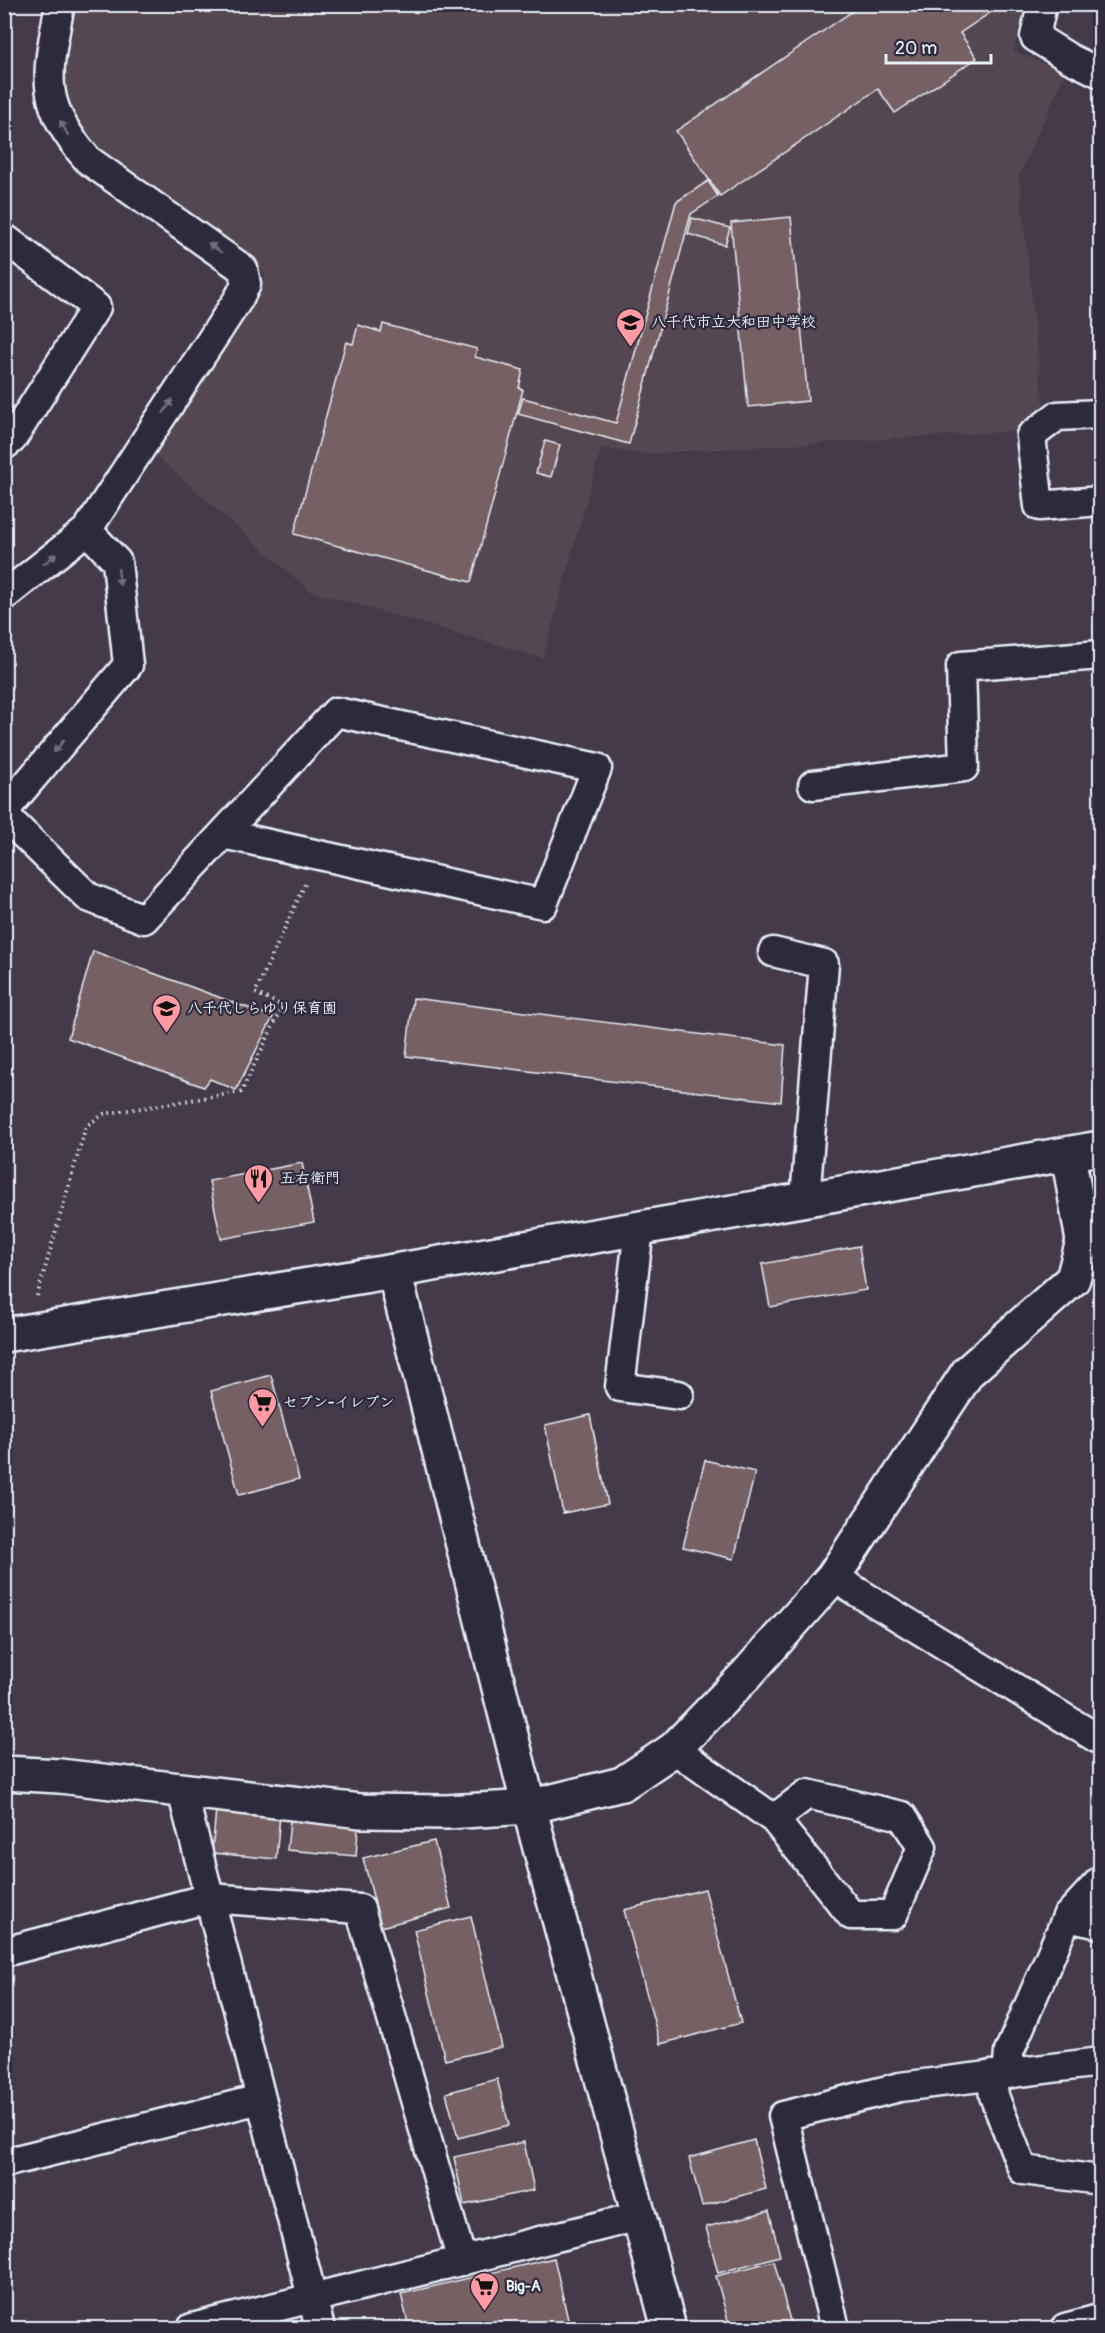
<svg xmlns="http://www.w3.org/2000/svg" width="1105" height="2333" font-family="Pangolin,'Klee One',sans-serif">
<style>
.built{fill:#544651}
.building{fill:#776164;stroke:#e8f1f8;stroke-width:1.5}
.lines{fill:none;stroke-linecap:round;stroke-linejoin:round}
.street-casing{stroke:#e8f1f8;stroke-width:33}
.secondary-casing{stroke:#e8f1f8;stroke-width:38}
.path{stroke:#e8f1f8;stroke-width:4;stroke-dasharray:1.5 4.5;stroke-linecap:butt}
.street{stroke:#2f2a3d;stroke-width:28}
.secondary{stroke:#2f2a3d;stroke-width:33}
.oneway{fill:#70707e}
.labels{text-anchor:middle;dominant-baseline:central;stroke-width:4.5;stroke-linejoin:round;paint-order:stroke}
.poi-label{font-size:15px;font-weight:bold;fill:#e8f1f8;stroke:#2f2a3d;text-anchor:start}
</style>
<rect width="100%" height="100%" fill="#453a49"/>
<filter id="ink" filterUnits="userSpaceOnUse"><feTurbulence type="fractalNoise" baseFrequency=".0167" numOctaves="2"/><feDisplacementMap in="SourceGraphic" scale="12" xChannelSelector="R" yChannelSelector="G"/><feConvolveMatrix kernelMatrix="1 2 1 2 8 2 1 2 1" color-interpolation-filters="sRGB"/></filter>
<g filter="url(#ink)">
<path class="built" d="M77 5H1024L1014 51 1065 73 1019 175 1043 405 1018 431 640 454 601 448 543 658 310 591 156 456 259 292 265 276 255 257 87 138 69 108 65 73Z"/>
<g class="building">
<path d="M863 4H1003L960 33 977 58 895 113 878 89 720 196 676 131Z"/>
<path d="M708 181 718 196 691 214 629 444 518 414 523 398 616 423 676 202Z"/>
<path d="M791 217 808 401 748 407 731 223Z"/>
<path d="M692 218 730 228 725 245 688 234Z"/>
<path d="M383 324 477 349 475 357 523 370 519 388 523 390 471 582 294 534 346 342 353 344 358 325 381 332Z"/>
<path d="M545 441 560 445 551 477 536 473Z"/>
<path d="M93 951 273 1017 236 1090 210 1079 204 1087 68 1038Z"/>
<path d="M413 998 785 1045 781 1102 406 1056Z"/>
<path d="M302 1163 314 1222 221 1239 209 1181Z"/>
<path d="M859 1246 866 1290 770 1307 762 1264Z"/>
<path d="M271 1375 299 1479 239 1495 211 1391Z"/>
<path d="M590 1415 608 1504 563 1513 545 1425Z"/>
<path d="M705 1460 755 1472 734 1559 683 1547Z"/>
<path d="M216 1809 280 1815 276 1859 212 1853Z"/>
<path d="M291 1812 359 1818 356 1856 287 1850Z"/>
<path d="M434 1841 451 1908 381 1927 363 1858Z"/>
<path d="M705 1889 741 2023 660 2044 624 1910Z"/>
<path d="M471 1916 502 2047 445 2060 414 1930Z"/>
<path d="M497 2079 509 2125 458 2138 446 2093Z"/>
<path d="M754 2140 766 2189 702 2206 689 2158Z"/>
<path d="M524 2142 534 2190 464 2205 454 2157Z"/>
<path d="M769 2211 780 2256 718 2273 706 2227Z"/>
<path d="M554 2258 570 2328H409L401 2294Z"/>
<path d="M774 2261 792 2328H730L716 2276Z"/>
</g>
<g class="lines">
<defs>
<g id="street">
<path d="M1042 4 1035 37 1069 58 1100 73"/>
<path d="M4 238 96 307 12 439 4 445"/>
<path d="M1100 414 1057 416 1031 436 1039 506 1100 501"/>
<path d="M4 596 87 530 239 298 246 284 243 269 88 160C37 101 47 75 60 4"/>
<path d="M813 785 964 767 961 666 1100 655"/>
<path d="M4 811 128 665 117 562 87 530"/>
<path d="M4 815 88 897 144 919 336 712 597 768 543 904 223 834"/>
<path d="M773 952 824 964 805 1199"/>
<path d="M639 1229 620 1387 679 1395"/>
<path d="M833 1577 1100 1740"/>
<path d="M674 1749 774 1819 851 1915H893L922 1847 902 1816 807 1794 774 1819"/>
<path d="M182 1791 320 2328"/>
<path d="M1067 1917 1100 1924"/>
<path d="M4 1952 209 1898 360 1909 462 2261"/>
<path d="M1007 2074 1009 2052 1067 1917 1100 1881"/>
<path d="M991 2075 994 2096 1023 2170 1100 2180"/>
<path d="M4 2163 260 2099"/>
<path d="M192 2328 640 2216"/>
<path d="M835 2328 783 2116 900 2087 1100 2062"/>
<path d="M1065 2328 1099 2319 1100 2323"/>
</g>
<g id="secondary">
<path d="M394 1271 529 1807 669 2328"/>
<path d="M4 1335 394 1271 1100 1148"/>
<path d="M4 1773 60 1776 361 1811 446 1812 529 1807 622 1784 674 1749 747 1674 833 1577 968 1372 1073 1279 1083 1241 1068 1154"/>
</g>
</defs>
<use href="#street" class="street-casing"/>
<use href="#secondary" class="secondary-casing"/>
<path class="path" d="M37 1296 86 1126 104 1114 241 1092 283 1006 255 993 305 884"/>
<use href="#street" class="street"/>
<use href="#secondary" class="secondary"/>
</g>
<defs><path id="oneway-solid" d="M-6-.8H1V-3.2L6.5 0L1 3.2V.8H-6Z" transform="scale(1.5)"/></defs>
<g class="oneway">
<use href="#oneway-solid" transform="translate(64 128) rotate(-120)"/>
<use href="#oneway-solid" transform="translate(215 248) rotate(-143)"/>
<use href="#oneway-solid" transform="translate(168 406) rotate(-57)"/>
<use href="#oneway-solid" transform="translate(50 559) rotate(-38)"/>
<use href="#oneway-solid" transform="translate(119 577) rotate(84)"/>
<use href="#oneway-solid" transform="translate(59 746) rotate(130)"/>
</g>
</g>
<defs>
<symbol id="school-pin" viewBox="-11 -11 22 30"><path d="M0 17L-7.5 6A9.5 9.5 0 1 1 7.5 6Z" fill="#ff9aa2" stroke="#2f2a3d"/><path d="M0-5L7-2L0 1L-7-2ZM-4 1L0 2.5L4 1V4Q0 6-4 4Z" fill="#111"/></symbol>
<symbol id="restaurant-pin" viewBox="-11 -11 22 30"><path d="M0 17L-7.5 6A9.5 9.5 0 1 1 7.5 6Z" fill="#ff9aa2" stroke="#2f2a3d"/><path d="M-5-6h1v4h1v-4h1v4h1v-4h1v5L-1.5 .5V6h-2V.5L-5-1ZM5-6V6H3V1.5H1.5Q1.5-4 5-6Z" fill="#111"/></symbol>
<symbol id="supermarket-pin" viewBox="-11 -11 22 30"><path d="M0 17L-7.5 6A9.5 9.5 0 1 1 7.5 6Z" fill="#ff9aa2" stroke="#2f2a3d"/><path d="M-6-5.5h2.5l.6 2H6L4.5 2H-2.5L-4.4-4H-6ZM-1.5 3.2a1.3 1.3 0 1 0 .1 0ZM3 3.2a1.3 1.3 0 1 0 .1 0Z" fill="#111"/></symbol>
</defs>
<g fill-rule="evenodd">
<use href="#school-pin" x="614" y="306" width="33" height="45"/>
<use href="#school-pin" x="150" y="992" width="33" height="45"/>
<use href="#restaurant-pin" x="242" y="1162" width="33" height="45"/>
<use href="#supermarket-pin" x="246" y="1386" width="33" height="45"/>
<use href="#supermarket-pin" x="468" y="2270" width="33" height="45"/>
</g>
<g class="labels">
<g class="poi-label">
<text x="651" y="322">八千代市立大和田中学校</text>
<text x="187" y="1008">八千代しらゆり保育園</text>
<text x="280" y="1178">五右衛門</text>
<text x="283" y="1402">セブン-イレブン</text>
<text x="506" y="2286">Big-A</text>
</g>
</g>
<rect width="1105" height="2333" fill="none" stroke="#2f2a3d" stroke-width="24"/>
<rect x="12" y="12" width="1081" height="2309" fill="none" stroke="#e8f1f8" stroke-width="2" filter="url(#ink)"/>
<path d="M886 54v9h105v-9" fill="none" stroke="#e8f1f8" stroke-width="3"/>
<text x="895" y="54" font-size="18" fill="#e8f1f8" stroke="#2f2a3d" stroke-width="4.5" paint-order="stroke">20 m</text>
</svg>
